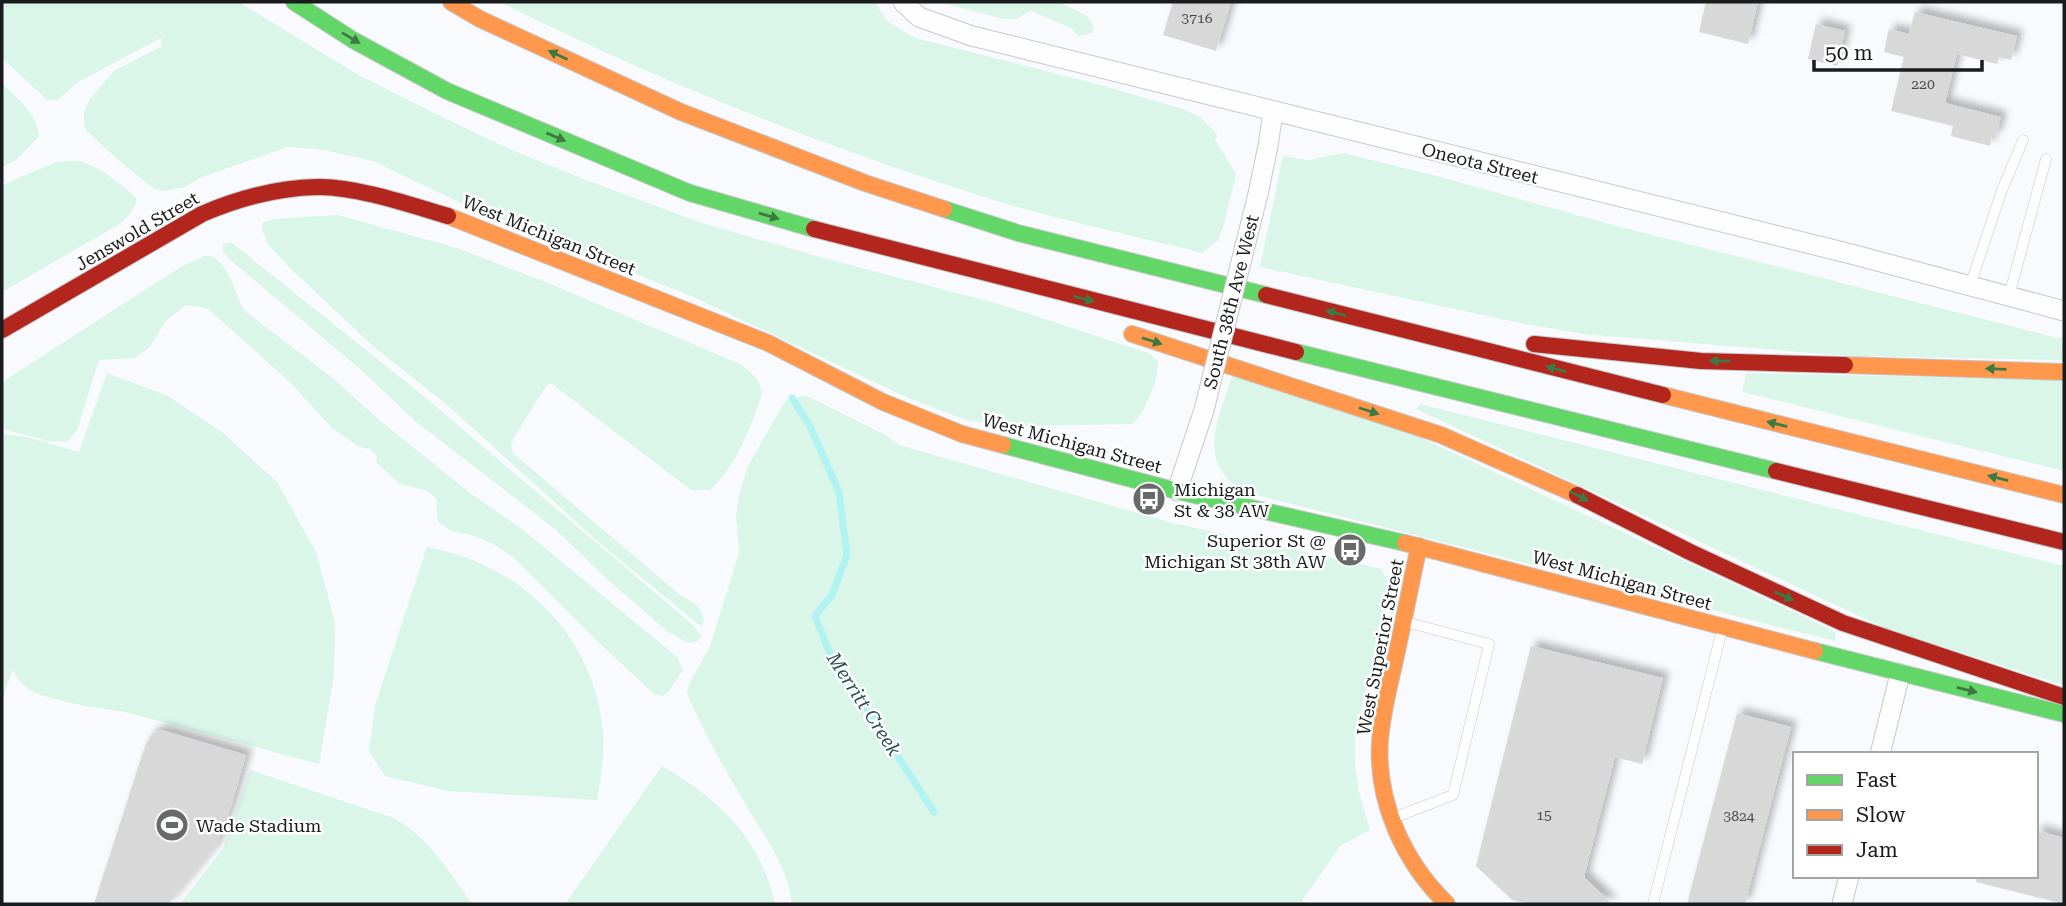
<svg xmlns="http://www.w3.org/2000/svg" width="2066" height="906" font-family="'Roboto Serif',serif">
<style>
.green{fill:#d9f6e9}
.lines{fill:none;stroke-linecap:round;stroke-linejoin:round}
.stream{stroke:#b1f2f3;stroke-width:7}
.building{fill:#d8d8d9;filter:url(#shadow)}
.lane-casing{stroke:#c6c8ca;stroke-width:11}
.street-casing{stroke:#c6c8ca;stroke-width:21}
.fast-casing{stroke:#c6c8ca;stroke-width:18}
.slow-casing{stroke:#c6c8ca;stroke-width:18}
.jam-casing{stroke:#c6c8ca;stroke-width:18}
.lane{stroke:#fefeff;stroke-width:10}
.street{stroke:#fefeff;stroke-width:19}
.fast{stroke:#63d668;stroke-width:16}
.slow{stroke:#ff974d;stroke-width:16}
.jam{stroke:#b3261e;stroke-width:16}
.street-bridge-casing{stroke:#c6c8ca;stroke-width:21;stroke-linecap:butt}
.street-bridge{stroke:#fefeff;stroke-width:19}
.oneway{fill:#3e7842}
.labels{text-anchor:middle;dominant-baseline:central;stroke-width:5;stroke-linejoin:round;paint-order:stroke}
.number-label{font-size:14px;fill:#494a4b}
.street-label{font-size:18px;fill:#191b1c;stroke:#fff}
.poi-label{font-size:18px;fill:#191b1c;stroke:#fff;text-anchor:start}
.water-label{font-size:19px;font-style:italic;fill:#265051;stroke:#fff}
</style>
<defs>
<filter id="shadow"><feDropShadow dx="6" dy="-6" stdDeviation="3.5" flood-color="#0004"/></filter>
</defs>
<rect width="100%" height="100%" fill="#f8fafd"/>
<g class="green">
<path d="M2 2H239L355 73 434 113 507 148 581 178 699 222 816 256 999 304 1148 353 1157 360C1162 372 1143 417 1132 424L1021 426 969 421 906 397 691 296 469 207 373 161 319 149 288 147 202 177 185 187 164 191 154 189 117 159 87 131 84 124V112L90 99 114 71 162 46 161 38 78 82 58 100H47L2 58Z"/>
<path d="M500 2H875L887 21 915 38 1097 84 1183 109 1200 117 1217 134 1215 139 1236 174 1224 224 1218 240 1202 253C1132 235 1060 221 991 199 822 146 658 81 500 2Z"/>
<path d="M938 2H1059L1087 16 1094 27 1092 33 1078 36 1071 28 1031 11 1016 19H1004Z"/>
<path d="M2 83C18 99 36 113 39 136L15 161 2 167Z"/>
<path d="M1343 153 1433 175 1602 222 2058 338 2062 337 2064 331V360L1849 356 1583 334 1520 323 1260 267 1283 156 1309 160Z"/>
<path d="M79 161C97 165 123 185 136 198V204L129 215 118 225 2 292V185L56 162Z"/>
<path d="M338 215 457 248 548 283 740 364C750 371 761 380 762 394 751 426 736 467 710 490H691L552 384H548L544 389 513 439 511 447 514 454 680 595C693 603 706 608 703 625L698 624 601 544 446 404 374 347 290 268 268 244 262 230 263 222 274 219Z"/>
<path d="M231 242 421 394 692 624 702 636 698 641 688 643 668 632 607 579 555 529 415 421 360 369 228 258 223 251V244Z"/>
<path d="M206 255C230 258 233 294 245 311L334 379 378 419 470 493 522 529 677 657 683 670 669 691 663 696 654 694 595 639 513 557 493 544 469 534 453 532 438 522 436 499 428 491 400 484 376 462 377 456 370 449 359 447 332 428 290 382 207 308 186 305 166 321 149 348 135 358 99 360 77 430 68 441 53 442 2 429V382L182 266Z"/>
<path d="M107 373 168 396 223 433 277 482 316 552 335 622 334 675 319 764 121 711C103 710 39 699 27 688 21 683 17 676 12 670L2 702V434L27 437 79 452Z"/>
<path d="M1746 373 2064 380V471L1742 392Z"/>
<path d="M1232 375 1415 435 1836 632 1835 641 1240 491C1196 455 1219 421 1232 375Z"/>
<path d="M805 395 887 436 899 445 1173 523 1382 569 1390 588 1355 734V766L1359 792 1370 830 1340 846 1300 904H792C788 869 768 841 750 812 729 776 703 732 687 693L689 684 710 646 739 553 736 515 739 496 747 468 785 401Z"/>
<path d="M1420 404 2064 566V685L1887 629 1416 409Z"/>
<path d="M427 547C520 564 593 633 603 731 605 754 601 777 597 800L448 791 385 776 369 752 375 705Z"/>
<path d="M662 766C719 799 760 838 775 904H565Z"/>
<path d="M250 770 394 818C428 837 450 872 472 904H180L223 849Z"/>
</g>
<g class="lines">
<path class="stream" d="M792 398 810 426 839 492 847 555 832 595 815 616 829 651 934 812"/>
</g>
<g class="building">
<path d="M1173 2H1231L1216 51 1163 35Z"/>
<path d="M1706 2H1758L1748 44 1699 32Z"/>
<path d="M1915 12 2017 36 2011 60 1999 57 1997 64 1957 54 1945 103 2001 117 1996 136 1992 135 1990 146 1951 136 1953 126 1891 111 1904 57 1884 52 1889 29 1909 34Z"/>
<path d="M1816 24 1845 31 1837 66 1808 59Z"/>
<path d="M1531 646 1663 678 1642 764 1615 757 1584 877 1612 904H1530L1512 900 1476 866Z"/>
<path d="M1737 713 1791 727 1745 904H1687Z"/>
<path d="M162 730 246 755 232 804 216 846 168 904H94L145 746 152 734Z"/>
<path d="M2036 830 2064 838V904L1976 882 1977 876H2036Z"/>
</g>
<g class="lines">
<defs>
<g id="lane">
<path d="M1970 286 2002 190 2023 140"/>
<path d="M2009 296 2046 159"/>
<path d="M1393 818 1453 795 1489 644 1406 622"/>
<path d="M1653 904 1722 630"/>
</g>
<g id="street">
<path d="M903 2 919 17 972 36 1851 254 2064 311"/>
<path d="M1258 194 1268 146 1273 112"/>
<path d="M1177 491 1204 410"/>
<path d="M1880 754 1900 674"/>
<path d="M1842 904 1849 876"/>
</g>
<g id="fast">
<path d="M294 2 353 40 447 91 690 193 814 229"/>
<path d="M944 209 1018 233 1266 295"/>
<path d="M1296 352 1776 471"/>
<path d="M1003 445 1177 491 1405 543"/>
<path d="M1815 651 2064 714"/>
</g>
<g id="slow">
<path d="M451 2 480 19 681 112 865 183 944 209"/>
<path d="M448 216 768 343 883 402 962 434 1003 445"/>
<path d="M1132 334 1441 435 1577 495"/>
<path d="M1845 365 2064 372"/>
<path d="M1663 395 2064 495"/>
<path d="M1405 543 1815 651"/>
<path d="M1419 546C1411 583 1404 620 1396 656 1390 684 1382 712 1380 741 1376 802 1404 862 1447 904"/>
</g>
<g id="jam">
<path d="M814 229 1296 352"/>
<path d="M1266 295 1663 395"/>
<path d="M2 330 202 214C239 198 276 188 317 187 355 186 411 205 448 216"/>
<path d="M1534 344 1701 361 1845 365"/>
<path d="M1776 471 2064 542"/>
<path d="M1577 495 1690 552 1843 623 2064 697"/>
</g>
</defs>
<use href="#lane" class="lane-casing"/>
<use href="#street" class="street-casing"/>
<use href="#fast" class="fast-casing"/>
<use href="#slow" class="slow-casing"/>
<use href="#jam" class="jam-casing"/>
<use href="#lane" class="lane"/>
<use href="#street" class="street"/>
<use href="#fast" class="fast"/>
<use href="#slow" class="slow"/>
<use href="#jam" class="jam"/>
<defs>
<path id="street-bridge" d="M1204 410 1258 194"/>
</defs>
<use href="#street-bridge" class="street-bridge-casing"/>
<use href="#street-bridge" class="street-bridge"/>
</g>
<defs><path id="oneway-solid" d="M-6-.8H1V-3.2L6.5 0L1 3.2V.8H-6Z" transform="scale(1.75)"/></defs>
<g class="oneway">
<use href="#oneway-solid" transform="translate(351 38) rotate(31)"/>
<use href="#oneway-solid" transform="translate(558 55) rotate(-155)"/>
<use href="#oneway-solid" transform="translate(556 137) rotate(23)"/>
<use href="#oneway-solid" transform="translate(769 216) rotate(16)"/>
<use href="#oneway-solid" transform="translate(1084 299) rotate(14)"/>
<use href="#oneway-solid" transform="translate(1336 313) rotate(-166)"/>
<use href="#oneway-solid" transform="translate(1152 341) rotate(18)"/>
<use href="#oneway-solid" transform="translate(1720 361) rotate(-179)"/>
<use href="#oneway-solid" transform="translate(1556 369) rotate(-166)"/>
<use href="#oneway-solid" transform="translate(1996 369) rotate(-178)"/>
<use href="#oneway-solid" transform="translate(1369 411) rotate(18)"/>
<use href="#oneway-solid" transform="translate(1777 424) rotate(-166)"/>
<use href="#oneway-solid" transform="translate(1998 478) rotate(-166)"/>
<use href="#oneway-solid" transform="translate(1579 496) rotate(27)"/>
<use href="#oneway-solid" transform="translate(1784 596) rotate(25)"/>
<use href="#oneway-solid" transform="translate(1967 690) rotate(14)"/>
</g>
<defs>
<symbol id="bus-disc" viewBox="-11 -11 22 22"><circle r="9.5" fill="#67696b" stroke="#fff"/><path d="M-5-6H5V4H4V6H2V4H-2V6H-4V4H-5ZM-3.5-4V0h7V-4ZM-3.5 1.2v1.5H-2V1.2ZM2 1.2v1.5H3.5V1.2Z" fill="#fff"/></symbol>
<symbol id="stadium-disc" viewBox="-11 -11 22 22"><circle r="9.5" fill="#67696b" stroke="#fff"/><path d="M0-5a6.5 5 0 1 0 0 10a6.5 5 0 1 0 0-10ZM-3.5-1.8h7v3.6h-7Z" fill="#fff"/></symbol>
</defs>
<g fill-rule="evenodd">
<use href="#bus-disc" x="1130" y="480" width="38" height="38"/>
<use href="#bus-disc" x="1331" y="531" width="38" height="38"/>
<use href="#stadium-disc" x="153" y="806" width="38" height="38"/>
</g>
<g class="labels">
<g class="number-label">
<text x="1197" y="18">3716</text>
<text x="1923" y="84">220</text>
<text x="1544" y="815">15</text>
<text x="1739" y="816">3824</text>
</g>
<g class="street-label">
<text transform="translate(1480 163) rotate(14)">Oneota Street</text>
<text transform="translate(137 231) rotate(-30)">Jenswold Street</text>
<text transform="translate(549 235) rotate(22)">West Michigan Street</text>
<text transform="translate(1231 302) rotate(-76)">South 38th Ave West</text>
<text transform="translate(1072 443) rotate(15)">West Michigan Street</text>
<text transform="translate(1622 580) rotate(15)">West Michigan Street</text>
<text transform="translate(1380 647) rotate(-79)">West Superior Street</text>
</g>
<g class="poi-label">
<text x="1174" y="489">Michigan<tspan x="1174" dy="21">St &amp; 38 AW</tspan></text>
<text x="1326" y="540" text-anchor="end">Superior St @<tspan x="1326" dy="21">Michigan St 38th AW</tspan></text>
<text x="196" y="825">Wade Stadium</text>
</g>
<g class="water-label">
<text transform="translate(864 704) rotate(57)">Merritt Creek</text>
</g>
</g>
<rect width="2066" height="906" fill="none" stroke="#191b1c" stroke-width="7"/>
<rect x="1793" y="752" width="245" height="126" fill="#ffffff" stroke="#a3a4a4" stroke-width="2"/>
<rect x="1807" y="775" width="35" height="10" fill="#63d668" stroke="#a3a4a4" stroke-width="2"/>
<text x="1856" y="787" font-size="21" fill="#191b1c">Fast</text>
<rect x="1807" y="810" width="35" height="10" fill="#ff974d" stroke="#a3a4a4" stroke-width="2"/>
<text x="1856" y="822" font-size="21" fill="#191b1c">Slow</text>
<rect x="1807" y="845" width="35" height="10" fill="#b3261e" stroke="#a3a4a4" stroke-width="2"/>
<text x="1856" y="857" font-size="21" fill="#191b1c">Jam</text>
<path d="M1814 60v10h168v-10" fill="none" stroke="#191b1c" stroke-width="3.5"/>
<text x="1825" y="60" font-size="21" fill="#191b1c" stroke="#ffffff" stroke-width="5" paint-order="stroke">50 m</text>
</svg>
